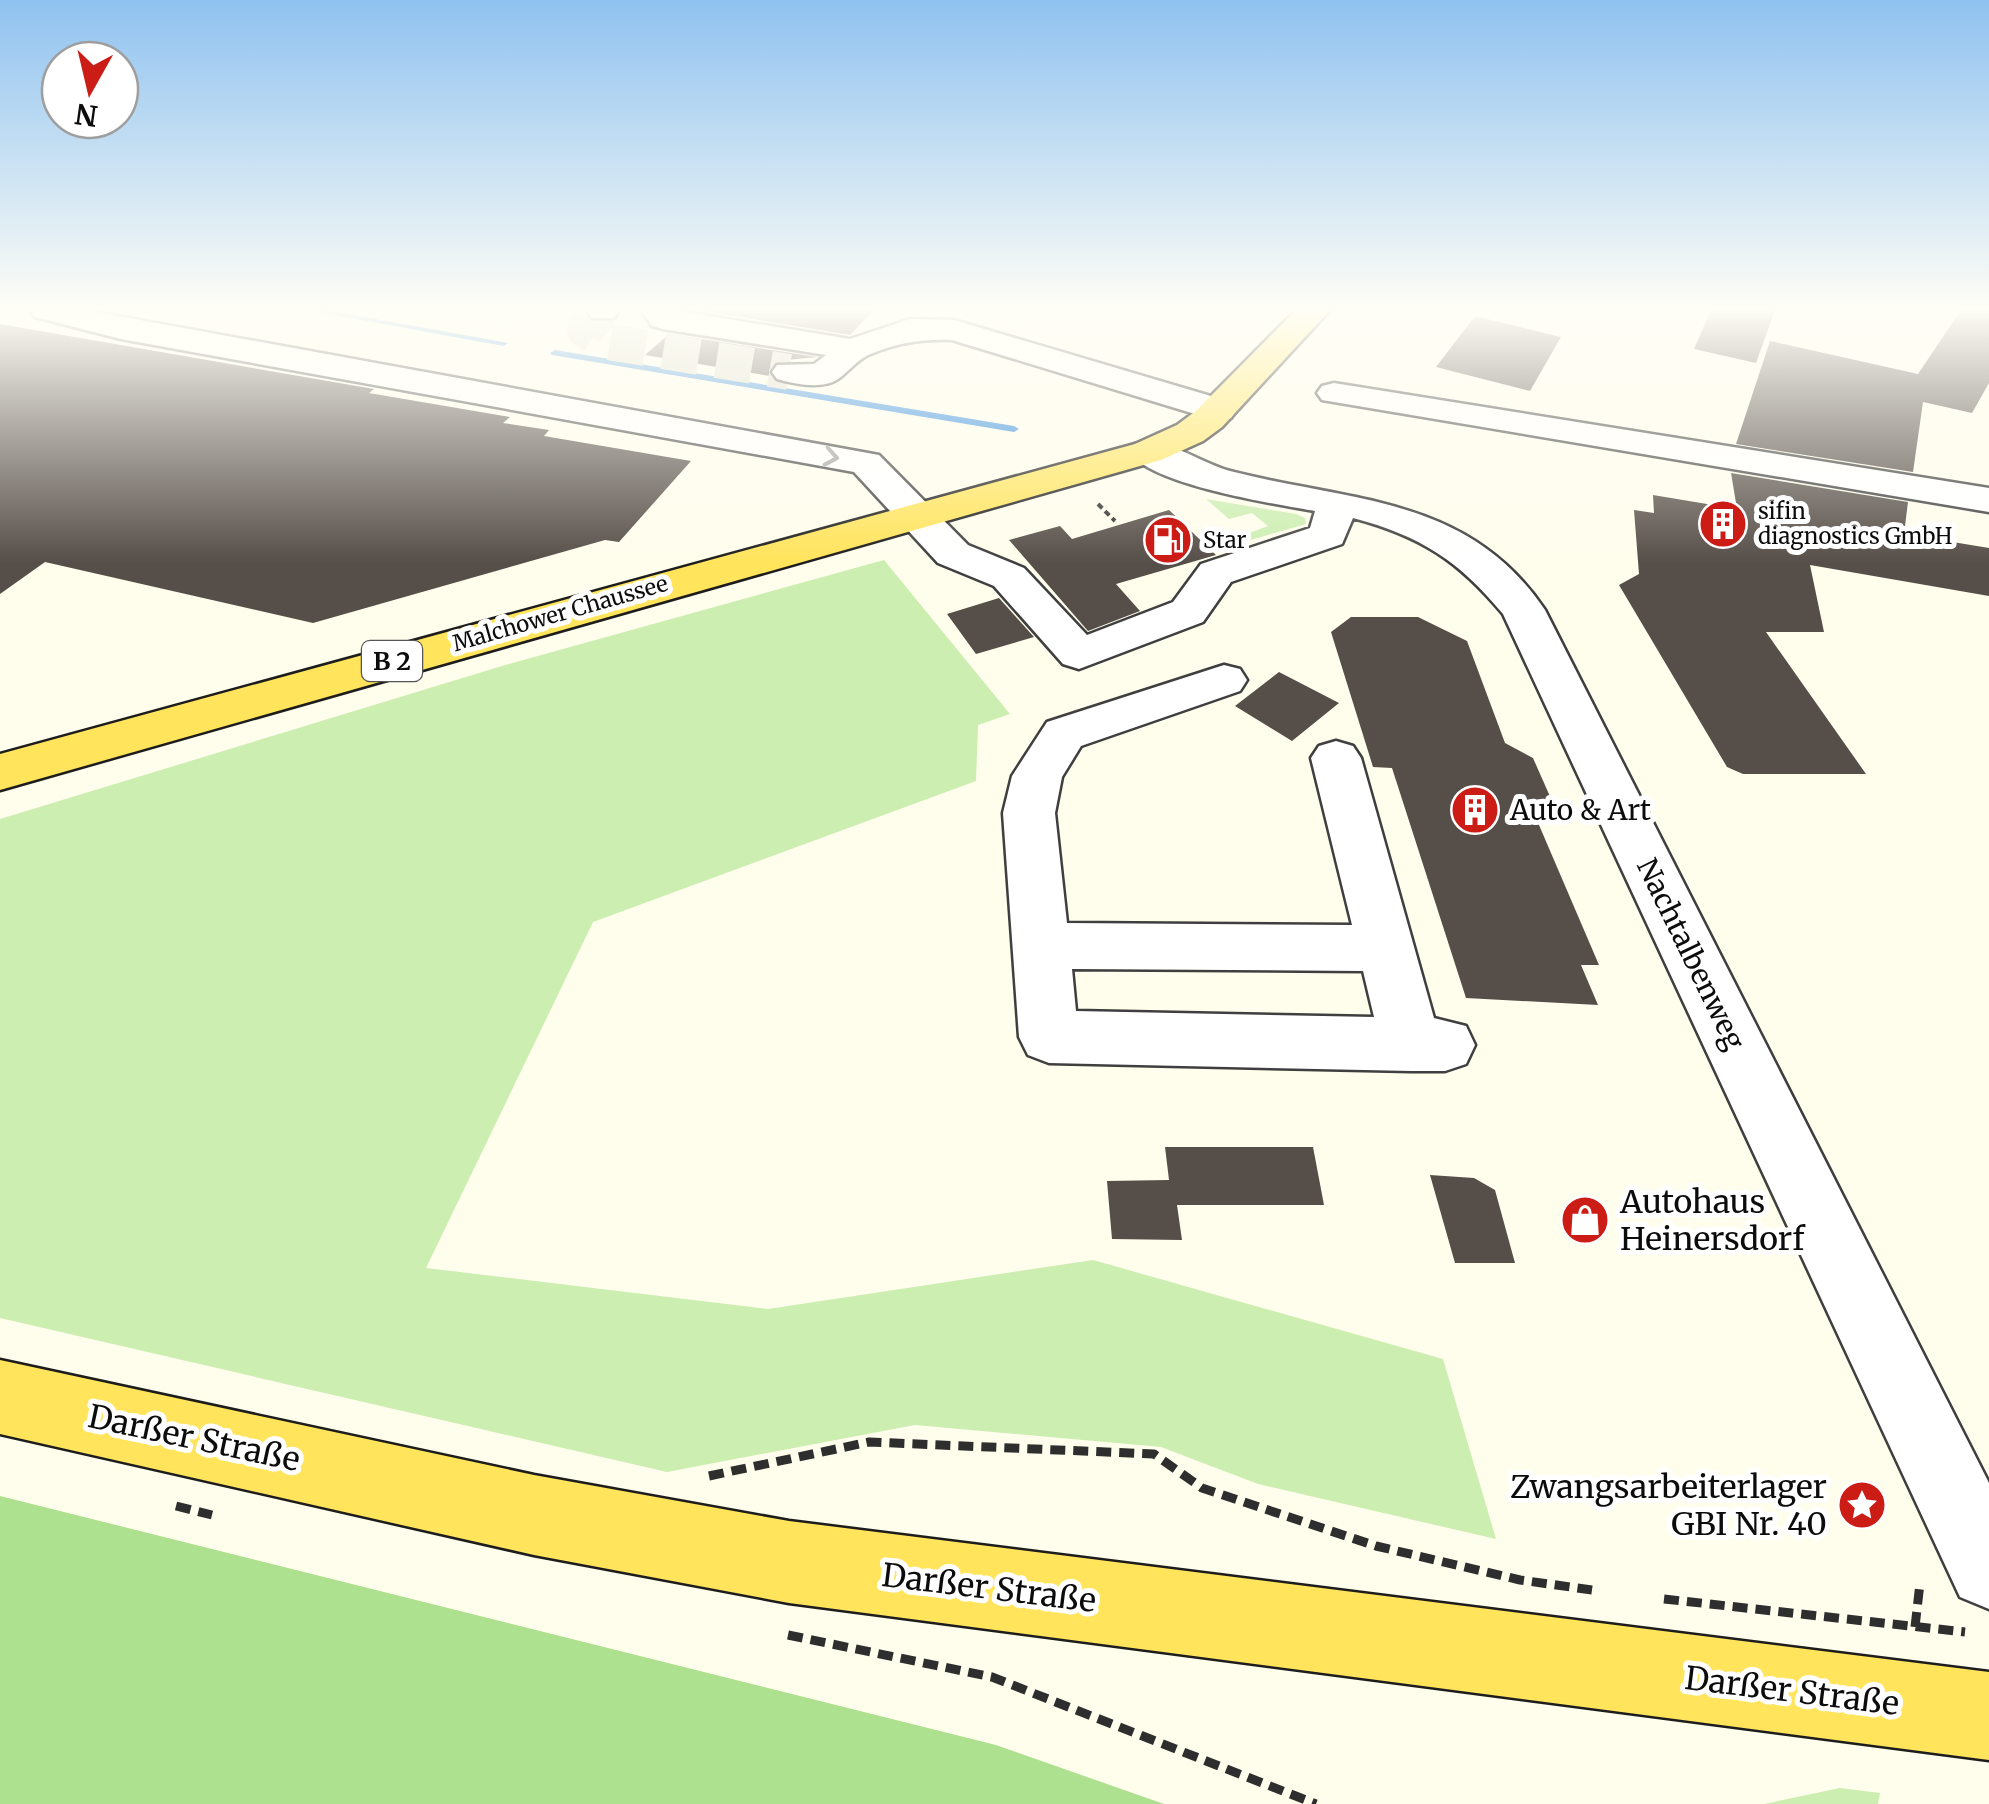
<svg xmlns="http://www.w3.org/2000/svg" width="1989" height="1804" viewBox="0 0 1989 1804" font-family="Merriweather,serif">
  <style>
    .green { fill: #cceeb1 }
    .forest { fill: #ade08f }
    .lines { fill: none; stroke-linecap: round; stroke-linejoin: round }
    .stream { fill: #2a86db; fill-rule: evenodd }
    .building { fill: #564e48 }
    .minor-tunnel { stroke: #dbd9ca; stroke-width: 36; stroke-dasharray: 36 18; stroke-linecap: butt }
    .minor-casing { stroke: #3f3f3f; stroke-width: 5 }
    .major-casing { stroke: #1d1d1d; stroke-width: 5 }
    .path-far1 { stroke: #2e2e2e; stroke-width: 4; stroke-dasharray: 6 4; stroke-linecap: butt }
    .path { stroke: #2e2e2e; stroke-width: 9; stroke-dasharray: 15 8; stroke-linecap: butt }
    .minor { fill: #fff; fill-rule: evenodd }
    .major { fill: #ffe45c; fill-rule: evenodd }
    .oneway { stroke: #9e9e9e }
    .labels { text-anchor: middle; stroke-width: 10; stroke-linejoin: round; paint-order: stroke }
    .far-poi-label { font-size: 22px; fill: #0c0c0c; stroke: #fff; text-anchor: start }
    .far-street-label { font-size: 22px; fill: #0c0c0c; stroke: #fff }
    .shield { fill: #fff; stroke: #555; stroke-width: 2.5 }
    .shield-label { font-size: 25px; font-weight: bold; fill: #0c0c0c }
    .poi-label { font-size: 28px; fill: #0c0c0c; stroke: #fff; text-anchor: start }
    .street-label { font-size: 28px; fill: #0c0c0c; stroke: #fff }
    .near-poi-label { font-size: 32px; fill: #0c0c0c; stroke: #fff; text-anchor: start }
    .near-street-label { font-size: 32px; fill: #0c0c0c; stroke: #fff }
  </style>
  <rect width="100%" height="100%" fill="#fffdec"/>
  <path class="green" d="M1206,499L1296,514L1305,518L1306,524L1250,540L1244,535L1268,526L1252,513L1229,519Z
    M884,560L1010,714L978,725L976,781L593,922L426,1268L768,1309L1093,1260L1443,1359L1496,1539L1258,1484L1161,1447L915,1425L667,1472L0,1318V819L502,666Z
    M1840,1788L1880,1793L1878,1804H1764Z"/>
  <path class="forest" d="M0,1496L996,1745L1164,1804H0Z"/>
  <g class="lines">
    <path class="stream" d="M306,310H327L508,343L504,346Z
      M555,350L1014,426L1019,429L1014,432L552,355L550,353Z"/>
  </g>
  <path class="building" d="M698,310H874L850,335Z
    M1711,310H1775L1756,363L1694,349Z
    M1961,310H1989V383L1972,413L1923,402L1913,472L1736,444L1770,341L1918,374Z
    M1475,316L1561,337L1530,391L1436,367Z
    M0,324L374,389L369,393L510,417L503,423L549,430L544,436L691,461L619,542L605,540L313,623L45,562L0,594Z
    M669,334L817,357L777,361L769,370L770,376L645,355Z
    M1731,473L1908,502L1904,534L1989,548V596L1810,565L1824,632H1766L1866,774H1743L1727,767L1619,585L1639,574L1634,510L1654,513L1653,495L1737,509Z
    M1169,510L1216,555L1116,584L1140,611L1088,631L1009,540L1060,526L1072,539Z
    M999,598L1034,637L976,654L947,614Z
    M1351,617H1418L1467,641L1505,743L1533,758L1552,801L1536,818L1599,965H1581L1598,1005L1466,998L1392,768L1373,767L1331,632Z
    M1279,672L1339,703L1292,741L1235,706Z
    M1165,1147H1313L1324,1205H1177L1182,1240L1112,1239L1107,1181L1169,1180Z
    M1430,1175L1474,1178L1495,1190L1515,1263H1455Z"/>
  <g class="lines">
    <path class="minor-tunnel" d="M603,311L585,330L609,342L789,372"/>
    <g class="minor-casing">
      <path id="minor" d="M30,310H85L879,455L968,545L1024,568L1087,635L1173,602L1201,564L1310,528L1315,511C1275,504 1152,485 1129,452L1135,444C1166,436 1200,463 1230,471C1349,502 1468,495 1545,610L1989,1483V1609L1960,1597L1503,614C1459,561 1421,536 1353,518L1342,544L1231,582L1203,622L1079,669L1063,664L994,586L938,563L854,472L121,339L35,317Z
        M587,310H619V311L614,318H592Z
        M641,310H673L850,339L910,319L954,320L1231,402L1236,410L1231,418L1218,421L952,340C921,339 897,343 868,355C856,361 848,372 838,379C822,390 795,384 777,379L772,372L777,365L814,364L826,355L663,329L652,326Z
        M1334,383L1989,488V512L1322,400L1317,393L1322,386Z
        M1224,665L1240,669L1247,680L1240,691L1081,746L1062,777L1055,813L1067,923L1352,925L1311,758L1319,746L1336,741L1353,746L1361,758L1434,1018L1466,1026L1475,1045L1466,1064L1445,1071H1411L1049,1063L1028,1055L1019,1037L1003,813L1012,776L1047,722ZM1072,969L1363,971L1374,1017L1076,1011Z"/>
    </g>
    <g class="major-casing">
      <path id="major" d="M1296,310H1330L1222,427L1203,441L1161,460L0,790V754L1135,444L1177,425L1196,411Z
        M0,1360L534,1475L789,1521L1989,1672V1760L789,1603L534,1555L0,1434Z"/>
    </g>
    <path class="path-far1" d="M1098,504L1115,521"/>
    <path class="path" d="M709,1476L869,1442L1154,1454L1202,1488L1376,1546L1520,1580L1592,1590
      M176,1506L212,1515
      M1664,1599L1965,1632
      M1915,1627L1920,1583
      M788,1635L992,1677L1316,1804"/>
    <use href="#minor" class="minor"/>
    <use href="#major" class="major"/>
  </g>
  <defs><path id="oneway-chevron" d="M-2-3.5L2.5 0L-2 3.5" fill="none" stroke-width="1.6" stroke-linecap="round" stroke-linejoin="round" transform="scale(2.5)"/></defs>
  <use class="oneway" href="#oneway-chevron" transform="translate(831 457) rotate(10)"/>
  <linearGradient id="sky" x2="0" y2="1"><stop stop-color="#8fc2f0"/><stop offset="0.55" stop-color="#fffef6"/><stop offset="1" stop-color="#fffef6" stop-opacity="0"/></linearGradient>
  <rect width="1989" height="563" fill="url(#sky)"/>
  <defs>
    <g id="building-disc" transform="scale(2.5)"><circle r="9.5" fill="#cb1c16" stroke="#fff"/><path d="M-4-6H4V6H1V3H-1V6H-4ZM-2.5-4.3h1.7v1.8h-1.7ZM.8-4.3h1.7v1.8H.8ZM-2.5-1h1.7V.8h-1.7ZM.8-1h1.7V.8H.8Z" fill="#fff"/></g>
    <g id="fuel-disc" transform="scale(2.5)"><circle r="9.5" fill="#cb1c16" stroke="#fff"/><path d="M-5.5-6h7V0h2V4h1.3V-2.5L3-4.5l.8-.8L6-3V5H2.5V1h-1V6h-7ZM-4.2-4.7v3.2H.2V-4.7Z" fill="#fff"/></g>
    <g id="shop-disc" transform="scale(2.5)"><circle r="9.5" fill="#cb1c16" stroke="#fff"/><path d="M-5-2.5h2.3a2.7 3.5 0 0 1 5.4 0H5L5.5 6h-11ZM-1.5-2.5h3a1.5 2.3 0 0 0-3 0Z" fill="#fff"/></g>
    <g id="sight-disc" transform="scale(2.5)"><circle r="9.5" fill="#cb1c16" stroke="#fff"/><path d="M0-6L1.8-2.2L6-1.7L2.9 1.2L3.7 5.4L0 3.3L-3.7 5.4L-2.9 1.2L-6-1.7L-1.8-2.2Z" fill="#fff"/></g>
  </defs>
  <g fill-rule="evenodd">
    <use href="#building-disc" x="1723" y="524"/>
    <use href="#fuel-disc" x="1168" y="540"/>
    <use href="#building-disc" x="1475" y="810"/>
    <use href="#shop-disc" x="1585" y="1220"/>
    <use href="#sight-disc" x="1862" y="1505"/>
  </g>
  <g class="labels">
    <g class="far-poi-label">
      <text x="1758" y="519">sifin<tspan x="1758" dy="25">diagnostics GmbH</tspan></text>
      <text x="1203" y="548">Star</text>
    </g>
    <g class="far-street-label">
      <text transform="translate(560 613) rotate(-16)" y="8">Malchower Chaussee</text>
    </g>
    <rect class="shield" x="362" y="641" width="60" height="40" rx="8"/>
    <g class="shield-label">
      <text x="392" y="670">B 2</text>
    </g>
    <g class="poi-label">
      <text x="1510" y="820">Auto &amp; Art</text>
    </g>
    <g class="street-label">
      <text transform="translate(1691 954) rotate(64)" y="10">Nachtalbenweg</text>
    </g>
    <g class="near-poi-label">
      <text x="1620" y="1213">Autohaus<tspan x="1620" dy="37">Heinersdorf</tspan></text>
      <text x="1827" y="1498" text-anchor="end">Zwangsarbeiterlager<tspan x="1827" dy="37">GBI Nr. 40</tspan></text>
    </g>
    <g class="near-street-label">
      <text transform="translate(194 1438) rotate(12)" y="11">Darßer Straße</text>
      <text transform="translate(989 1588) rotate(7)" y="11">Darßer Straße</text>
      <text transform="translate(1792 1691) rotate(7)" y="11">Darßer Straße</text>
    </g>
  </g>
  <g transform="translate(90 90) rotate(188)"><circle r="48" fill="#ffffff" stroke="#9e9e9e" stroke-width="2.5"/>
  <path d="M0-8L18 38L0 25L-18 38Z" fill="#cb1c16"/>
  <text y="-15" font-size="28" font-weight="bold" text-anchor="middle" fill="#0c0c0c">N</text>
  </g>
</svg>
